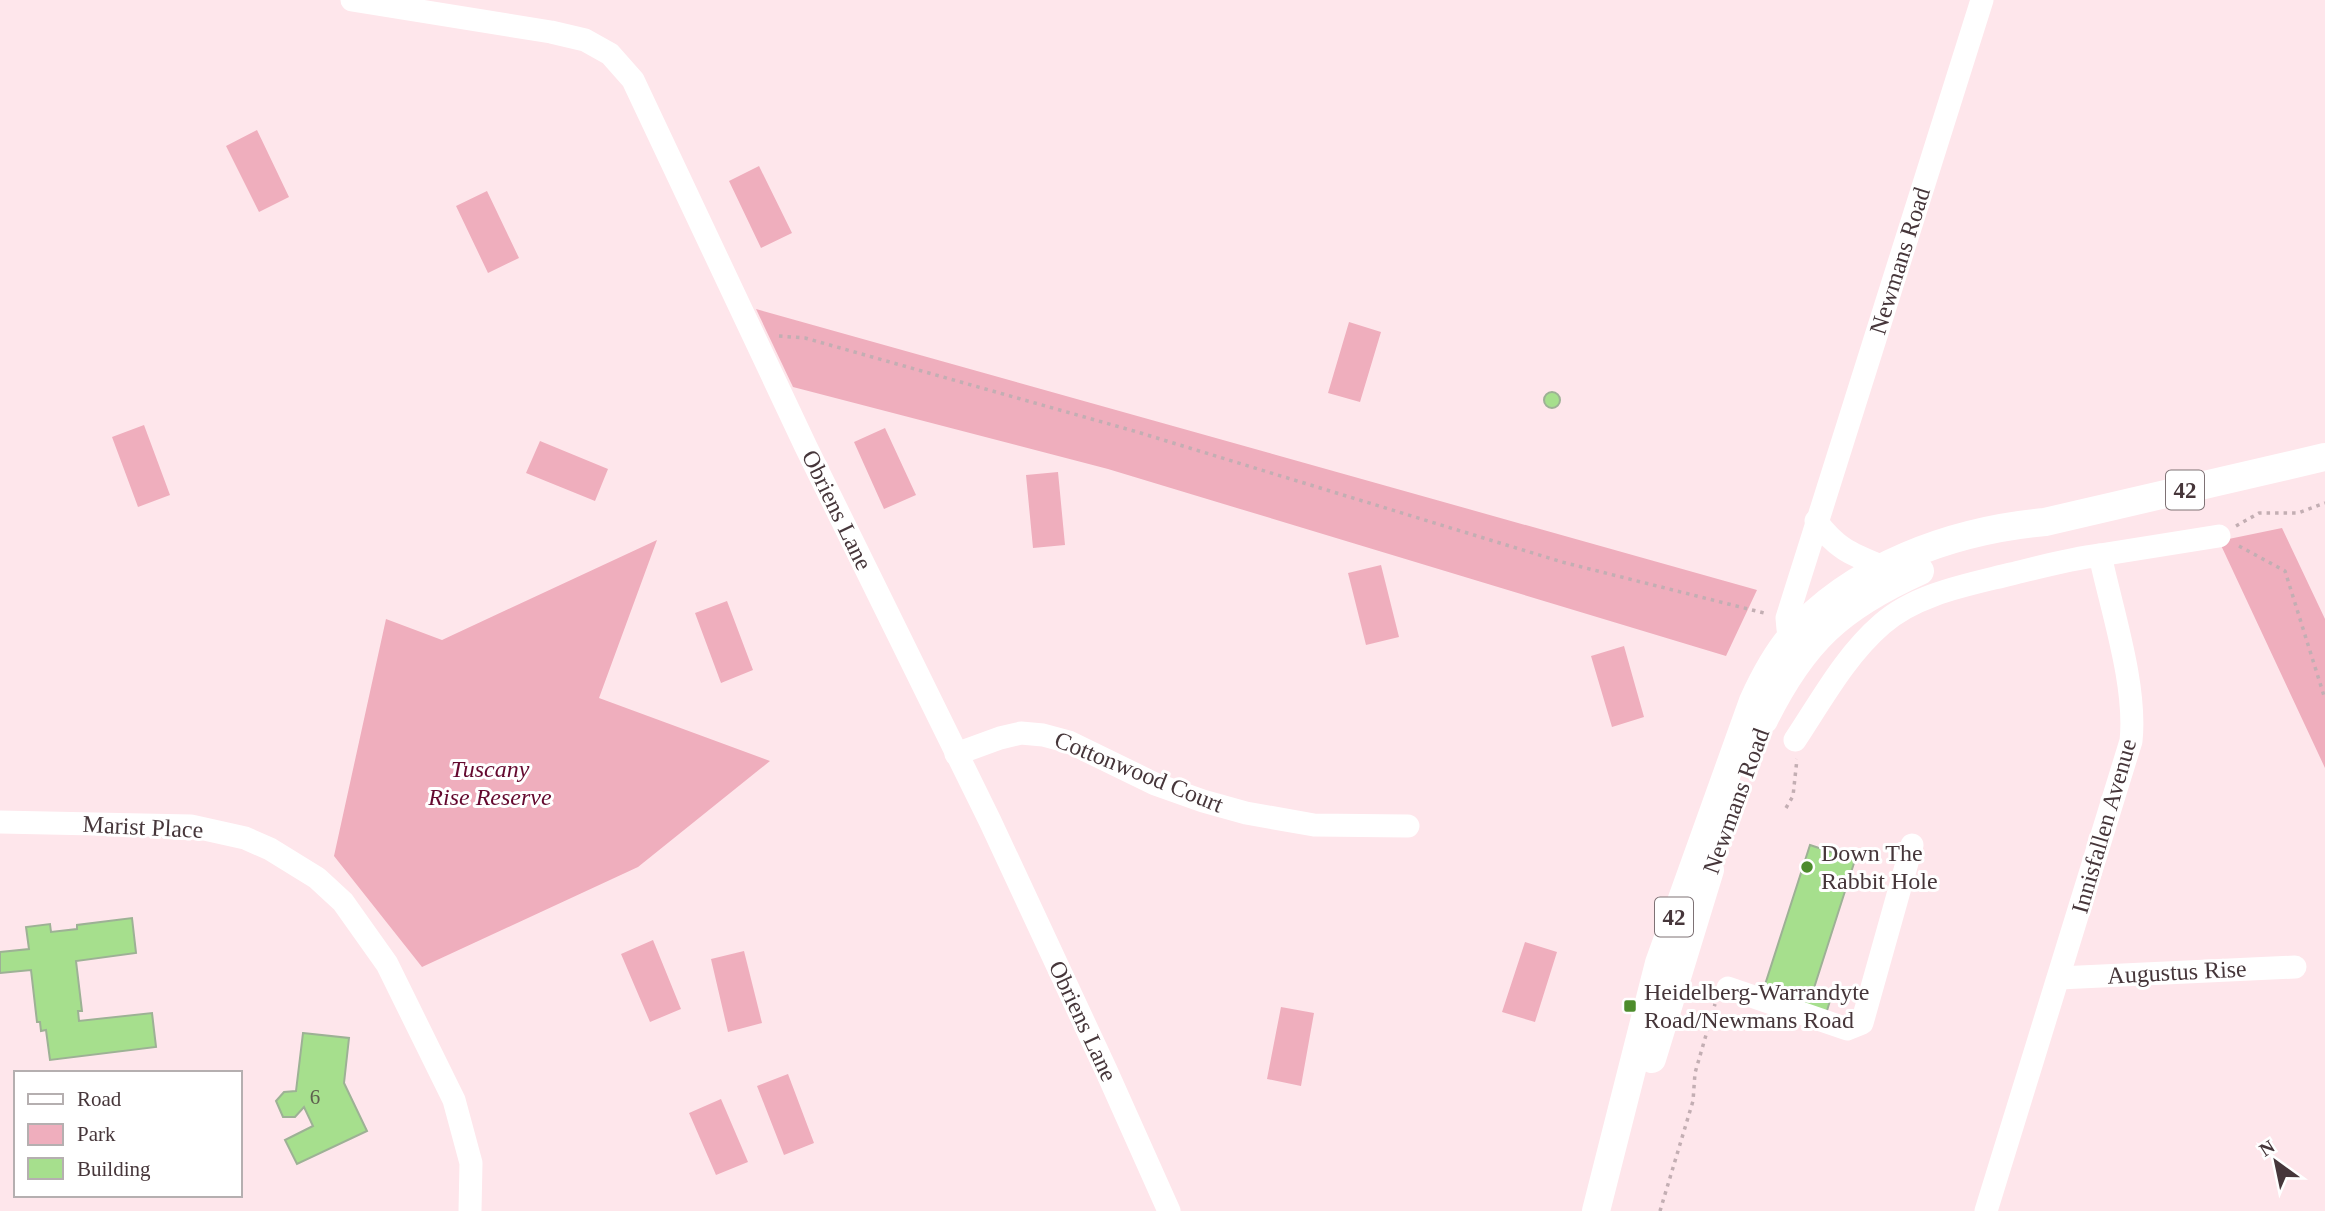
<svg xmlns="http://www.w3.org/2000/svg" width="2325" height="1211" viewBox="0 0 2325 1211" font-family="'Times New Roman',serif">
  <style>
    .green { fill: #efaebd }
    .building { fill: #a6df8d; stroke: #9db195; stroke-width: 2 }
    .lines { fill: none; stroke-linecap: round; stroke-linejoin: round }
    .path { stroke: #c3aeb3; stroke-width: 3.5; stroke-dasharray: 3.5 5; stroke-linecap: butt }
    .minor { stroke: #fff; stroke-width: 23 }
    .major { stroke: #fff; stroke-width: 28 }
    .poi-dot { fill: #4d8c2c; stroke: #fff; stroke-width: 2.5 }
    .labels { text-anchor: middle; stroke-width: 6; stroke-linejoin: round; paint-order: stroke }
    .number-label { font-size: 21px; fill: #5e604f }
    .shield { fill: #fff; stroke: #7e7275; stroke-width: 2 }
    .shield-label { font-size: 23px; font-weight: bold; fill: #46363a }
    .street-label { font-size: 24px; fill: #46363a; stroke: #fff }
    .park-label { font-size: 24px; font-style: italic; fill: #64092f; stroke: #fff }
    .poi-label { font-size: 24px; fill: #46363a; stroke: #fff; text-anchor: start }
  </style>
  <rect width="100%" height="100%" fill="#fee6eb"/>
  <path class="green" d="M257,130L289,197L259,212L226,146Z
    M759,166L792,233L761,248L729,181Z
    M487,191L519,258L488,273L456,206Z
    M756,309L1757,590L1726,656L1108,469L793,387Z
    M1349,322L1381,332L1360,402L1328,393Z
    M144,425L170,495L138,507L112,437Z
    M885,428L916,495L884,509L854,442Z
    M540,441L608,469L595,501L526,473Z
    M1058,472L1065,545L1033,548L1026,475Z
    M2282,528L2325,619V768L2219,541Z
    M657,540L599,698L770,761L638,867L422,967L334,856L386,619L442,640Z
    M1381,565L1399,637L1366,645L1348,573Z
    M727,601L753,670L721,683L695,613Z
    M1624,646L1644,717L1612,727L1591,656Z
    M653,940L681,1009L650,1022L621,954Z
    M1525,942L1557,952L1535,1022L1502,1012Z
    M744,951L762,1023L728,1032L711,959Z
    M1281,1007L1314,1013L1301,1086L1267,1079Z
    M788,1074L814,1143L784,1155L757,1086Z
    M721,1099L748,1162L716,1175L689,1113Z"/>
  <path class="building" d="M1544 400a8 8 0 1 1 16 0a8 8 0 1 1-16 0Z
    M1810,845L1855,860L1814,988L1832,994L1826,1014L1762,994Z
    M132,918L136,953L76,961L82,1011H78L79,1021L152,1013L156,1047L50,1060L46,1030L41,1031L40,1022H37L31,970L0,973V952L29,949L26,927L50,924L51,932L77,929V925Z
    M303,1033L349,1038L344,1083L367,1131L297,1164L285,1140L313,1126L304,1107L295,1117H283L276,1101L284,1092L296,1091Z"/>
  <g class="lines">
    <path class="path" d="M779,336L805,338L1134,431L1562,562L1768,614
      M2236,526L2259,513H2298L2325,503
      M2239,546L2285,571L2325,699
      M1786,808L1793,796L1797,759
      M1660,1211L1693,1101L1695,1073L1715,1004"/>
    <g class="minor">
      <path d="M352,0L551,32L585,40L610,54L633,80L806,447L990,821L1106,1070L1169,1211"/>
      <path d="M1816,521C1837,549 1851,554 1883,567"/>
      <path d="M2100,555L2219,536"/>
      <path id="s1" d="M1795,648L1788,629L1787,618L1982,0"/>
      <path d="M1795,740C1821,701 1845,656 1882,624C1916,594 1967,585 2011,574C2040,567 2069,559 2100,555C2112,611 2137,686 2131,741L1986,1211"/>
      <path d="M956,754L1000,738L1021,733L1043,735L1069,742L1155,784L1203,801L1246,813L1314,825L1408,826"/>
      <path d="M0,822L191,826L245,838L270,849L317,878L343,902L387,964L454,1100L471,1163L470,1211"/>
      <path d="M2059,978L2295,967"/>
      <path d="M1728,988L1847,1029L1862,1023L1912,845"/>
    </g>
    <path class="major" d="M1764,720C1803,641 1840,607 1920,571
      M1652,1059L1710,870
      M1596,1211L1659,963L1753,701C1763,679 1775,656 1791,637C1852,566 1954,530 2045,522L2325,457"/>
  </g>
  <g class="poi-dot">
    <circle cx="1807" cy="867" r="7"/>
    <rect x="1623" y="999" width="14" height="14" rx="3.5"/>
  </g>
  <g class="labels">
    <g class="number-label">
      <text x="315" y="1104">6</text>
    </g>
    <g class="shield">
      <rect x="2166" y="470.5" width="38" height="39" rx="5"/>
      <rect x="1655" y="897.5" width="38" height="39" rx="5"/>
    </g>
    <g class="shield-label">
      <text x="2185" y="498">42</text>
      <text x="1674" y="925">42</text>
    </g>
    <g class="street-label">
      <text dy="8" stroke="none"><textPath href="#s1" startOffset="406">Newmans Road</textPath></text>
      <text transform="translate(837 510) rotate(64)" y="8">Obriens Lane</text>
      <text transform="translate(1139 772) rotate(22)" y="8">Cottonwood Court</text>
      <text transform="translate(1736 801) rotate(-70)" y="8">Newmans Road</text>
      <text transform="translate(2104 826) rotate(-74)" y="8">Innisfallen Avenue</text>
      <text transform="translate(143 827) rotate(3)" y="8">Marist Place</text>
      <text transform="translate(2177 972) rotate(-3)" y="8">Augustus Rise</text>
      <text transform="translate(1083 1021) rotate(65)" y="8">Obriens Lane</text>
    </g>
    <g class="park-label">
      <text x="490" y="777">Tuscany<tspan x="490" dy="28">Rise Reserve</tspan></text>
    </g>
    <g class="poi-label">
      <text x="1821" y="861">Down The<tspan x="1821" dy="28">Rabbit Hole</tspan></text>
      <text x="1644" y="1000">Heidelberg-Warrandyte<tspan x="1644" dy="28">Road/Newmans Road</tspan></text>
    </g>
  </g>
  <rect x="14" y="1071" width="228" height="126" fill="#ffffff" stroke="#b5afb0" stroke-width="2"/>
  <rect x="28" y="1094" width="35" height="10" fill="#ffffff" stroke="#b5afb0" stroke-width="2"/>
  <text x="77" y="1106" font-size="21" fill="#46363a">Road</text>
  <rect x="28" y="1124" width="35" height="21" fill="#efaebd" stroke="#b5afb0" stroke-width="2"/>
  <text x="77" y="1141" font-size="21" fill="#46363a">Park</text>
  <rect x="28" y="1158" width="35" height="21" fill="#a6df8d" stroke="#b5afb0" stroke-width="2"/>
  <text x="77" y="1176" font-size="21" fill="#46363a">Building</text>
  <g transform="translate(2276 1162) rotate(327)" stroke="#ffffff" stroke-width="5" paint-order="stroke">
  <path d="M0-5L12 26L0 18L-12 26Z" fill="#46363a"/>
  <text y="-10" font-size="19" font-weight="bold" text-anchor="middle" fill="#46363a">N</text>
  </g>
</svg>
